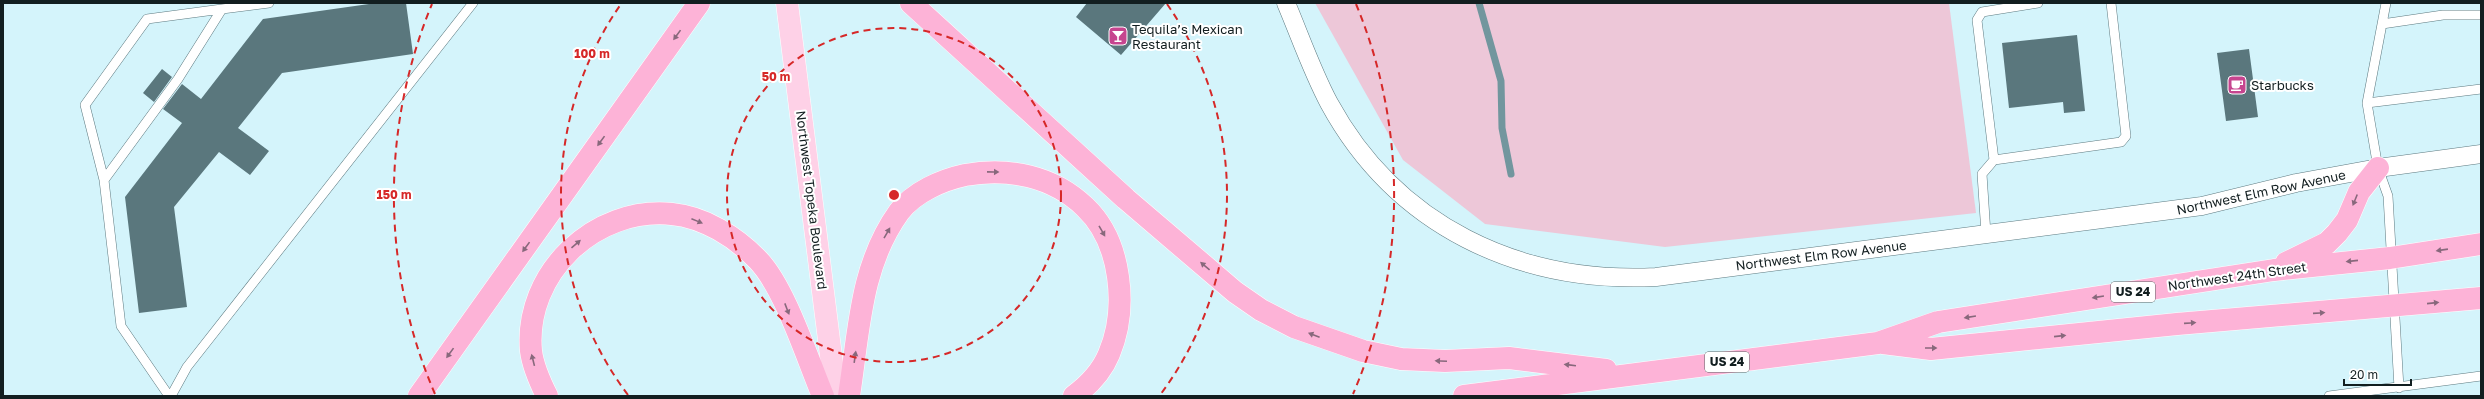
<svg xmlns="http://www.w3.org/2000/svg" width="2484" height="399" viewBox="0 0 2484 399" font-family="'Golos Text',sans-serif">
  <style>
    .green { fill: #edc7d8 }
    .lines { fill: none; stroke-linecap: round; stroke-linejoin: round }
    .stream { stroke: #72969e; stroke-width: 7 }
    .building { fill: #5a777d }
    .lane-casing { stroke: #5d7a80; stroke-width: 10 }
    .street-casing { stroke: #5d7a80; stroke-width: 19 }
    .primary-casing { stroke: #fff; stroke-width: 23 }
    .highway-casing { stroke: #fff; stroke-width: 23 }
    .lane { stroke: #fff; stroke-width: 9 }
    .street { stroke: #fff; stroke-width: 18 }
    .primary { stroke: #fed1e7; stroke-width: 22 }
    .highway { stroke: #fdb3d7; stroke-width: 22 }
    .oneway { fill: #88687c }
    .ring { fill: none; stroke: #d62828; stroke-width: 2; stroke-dasharray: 7 5 }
    .labels { text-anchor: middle; stroke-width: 4; stroke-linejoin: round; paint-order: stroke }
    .shield { fill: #fff; stroke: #596263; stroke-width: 1 }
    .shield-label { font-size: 12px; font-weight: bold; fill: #121e20 }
    .poi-label { font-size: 13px; fill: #121e20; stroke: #fff; text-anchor: start }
    .street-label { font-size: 13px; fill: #121e20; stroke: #fff }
    .centre { fill: #d62828; stroke: #fff; stroke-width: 2 }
    .ring-label { font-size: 12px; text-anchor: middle; font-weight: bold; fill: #d62828; stroke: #fff; stroke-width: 4; stroke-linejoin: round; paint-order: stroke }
  </style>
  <rect width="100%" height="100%" fill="#d4f4fb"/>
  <path class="green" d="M1315,3H1949L1976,213L1665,247L1485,224L1403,160Z"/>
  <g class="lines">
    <path class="stream" d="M1479,3L1501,81L1502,128L1511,174"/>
  </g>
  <path class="building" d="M376,3H406L413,54L282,73L238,128L269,151L250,175L219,152L174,207L187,307L139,313L125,197L182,123L163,109L182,84L201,99L263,19Z
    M1087,3H1166L1121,55L1076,17Z
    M2077,35L2085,111L2064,113L2063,102L2009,108L2002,43Z
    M2249,49L2258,117L2226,121L2217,53Z
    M162,69L172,77L154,102L143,93Z"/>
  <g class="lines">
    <g class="lane-casing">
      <path id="lane" d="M2386,3L2367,103L2378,168L2388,196L2399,388
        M2382,24L2443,15H2481
        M2367,103L2481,89
        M1994,160L1977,20L1982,12L2038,3
        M104,180L85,105L147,19L222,9
        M1986,234L1982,174L1994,160L2121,142L2126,136L2111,3
        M169,396L121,326L104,180L178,79L222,9L269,3
        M171,396L187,367L473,3
        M2329,396L2481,376"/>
    </g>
    <g class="street-casing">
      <path id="street" d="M1286,3C1300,36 1312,71 1329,103C1396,226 1519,284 1656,277L2202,206L2296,183L2378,168L2481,154"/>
    </g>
    <g class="primary-casing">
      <path id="primary" d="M787,3L836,396"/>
    </g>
    <g class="highway-casing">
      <path id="highway" d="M911,3L1126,199L1235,292L1261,310L1294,327L1363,351L1401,359L1445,361L1509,358L1606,370
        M2286,263L2327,243L2337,233L2347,220L2359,192L2378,168
        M1883,343L1931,349L2177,324L2481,298
        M419,396L699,3
        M547,396C540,382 533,367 531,351C524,273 595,206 672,214C704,217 736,237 758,260C785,288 807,358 823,396
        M849,396C859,332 860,266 899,212C914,192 942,180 965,175C1008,167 1053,176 1085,207C1122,242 1128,309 1109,354C1102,371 1089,385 1074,396
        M1464,396L1878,343L1938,322L2274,270L2390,258L2481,244"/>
    </g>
    <use href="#lane" class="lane"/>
    <use href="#street" class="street"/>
    <use href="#primary" class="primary"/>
    <use href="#highway" class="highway"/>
  </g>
  <defs><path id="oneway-solid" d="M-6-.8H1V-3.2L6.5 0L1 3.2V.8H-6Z"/></defs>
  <g class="oneway">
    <use href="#oneway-solid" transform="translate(677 35) rotate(126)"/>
    <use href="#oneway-solid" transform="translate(601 141) rotate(126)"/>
    <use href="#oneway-solid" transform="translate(993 172) rotate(1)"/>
    <use href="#oneway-solid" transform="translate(2355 200) rotate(112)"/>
    <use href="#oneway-solid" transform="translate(697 221) rotate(22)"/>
    <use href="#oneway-solid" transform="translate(1102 231) rotate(60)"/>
    <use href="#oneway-solid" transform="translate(887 233) rotate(-60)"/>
    <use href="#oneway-solid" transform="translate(576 244) rotate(-41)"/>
    <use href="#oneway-solid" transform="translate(526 247) rotate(126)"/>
    <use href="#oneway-solid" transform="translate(2442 250) rotate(172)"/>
    <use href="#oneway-solid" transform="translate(2352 261) rotate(174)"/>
    <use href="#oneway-solid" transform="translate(1205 266) rotate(-140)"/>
    <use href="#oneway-solid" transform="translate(2098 297) rotate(171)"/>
    <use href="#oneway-solid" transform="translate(2433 303) rotate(-6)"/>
    <use href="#oneway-solid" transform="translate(787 309) rotate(69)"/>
    <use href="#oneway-solid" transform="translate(2319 313) rotate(-4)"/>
    <use href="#oneway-solid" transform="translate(1970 317) rotate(171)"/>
    <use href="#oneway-solid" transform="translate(2190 323) rotate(-4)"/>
    <use href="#oneway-solid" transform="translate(1314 335) rotate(-159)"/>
    <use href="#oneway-solid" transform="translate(2060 336) rotate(-6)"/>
    <use href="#oneway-solid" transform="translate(1931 348)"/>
    <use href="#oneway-solid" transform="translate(450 353) rotate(126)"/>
    <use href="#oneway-solid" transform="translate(855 357) rotate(-82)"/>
    <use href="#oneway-solid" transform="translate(533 360) rotate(-104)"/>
    <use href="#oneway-solid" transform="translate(1441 361) rotate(-178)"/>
    <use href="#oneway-solid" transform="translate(1570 365) rotate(-173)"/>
  </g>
  <g class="ring">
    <circle cx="894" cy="195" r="167"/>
    <path d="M628 395A333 333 0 0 1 621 4M1167 4A333 333 0 0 1 1160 395"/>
    <path d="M435 394A500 500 0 0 1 432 4M1356 4A500 500 0 0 1 1353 394"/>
  </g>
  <defs>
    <g id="bar-square" transform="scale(1)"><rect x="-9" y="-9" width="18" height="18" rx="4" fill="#c6458f" stroke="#fff"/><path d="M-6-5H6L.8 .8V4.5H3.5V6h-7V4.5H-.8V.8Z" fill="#fff"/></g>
    <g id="cafe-square" transform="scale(1)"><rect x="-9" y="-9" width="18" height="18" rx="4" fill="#c6458f" stroke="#fff"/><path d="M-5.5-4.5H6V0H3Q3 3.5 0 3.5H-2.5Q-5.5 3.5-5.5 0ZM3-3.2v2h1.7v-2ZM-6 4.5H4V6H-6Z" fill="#fff"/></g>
  </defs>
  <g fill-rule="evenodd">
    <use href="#bar-square" x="1118" y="36"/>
    <use href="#cafe-square" x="2237" y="85"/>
  </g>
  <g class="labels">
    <g class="shield">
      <rect x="2111" y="282" width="44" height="20" rx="3"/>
      <rect x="1705" y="352" width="44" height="20" rx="3"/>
    </g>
    <g class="shield-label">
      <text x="2133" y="296">US 24</text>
      <text x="1727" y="366">US 24</text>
    </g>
    <g class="poi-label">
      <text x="1132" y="34">Tequila’s Mexican<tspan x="1132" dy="15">Restaurant</tspan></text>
      <text x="2251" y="90">Starbucks</text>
    </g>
    <g class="street-label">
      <text transform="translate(2261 192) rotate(-12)" y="5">Northwest Elm Row Avenue</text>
      <text transform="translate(812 200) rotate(83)" y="5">Northwest Topeka Boulevard</text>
      <text transform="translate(1821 255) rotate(-7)" y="5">Northwest Elm Row Avenue</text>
      <text transform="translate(2237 276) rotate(-8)" y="5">Northwest 24th Street</text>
    </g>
  </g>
  <circle cx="894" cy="195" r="6" class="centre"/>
  <g class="ring-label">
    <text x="592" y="58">100 m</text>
    <text x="776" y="81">50 m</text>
    <text x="394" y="199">150 m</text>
  </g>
  <rect width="2484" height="399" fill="none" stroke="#121e20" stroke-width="8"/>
  <path d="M2344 379v6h67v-6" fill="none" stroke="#121e20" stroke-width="2"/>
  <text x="2350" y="379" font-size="12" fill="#121e20" stroke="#ffffff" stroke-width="3" paint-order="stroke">20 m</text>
</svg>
